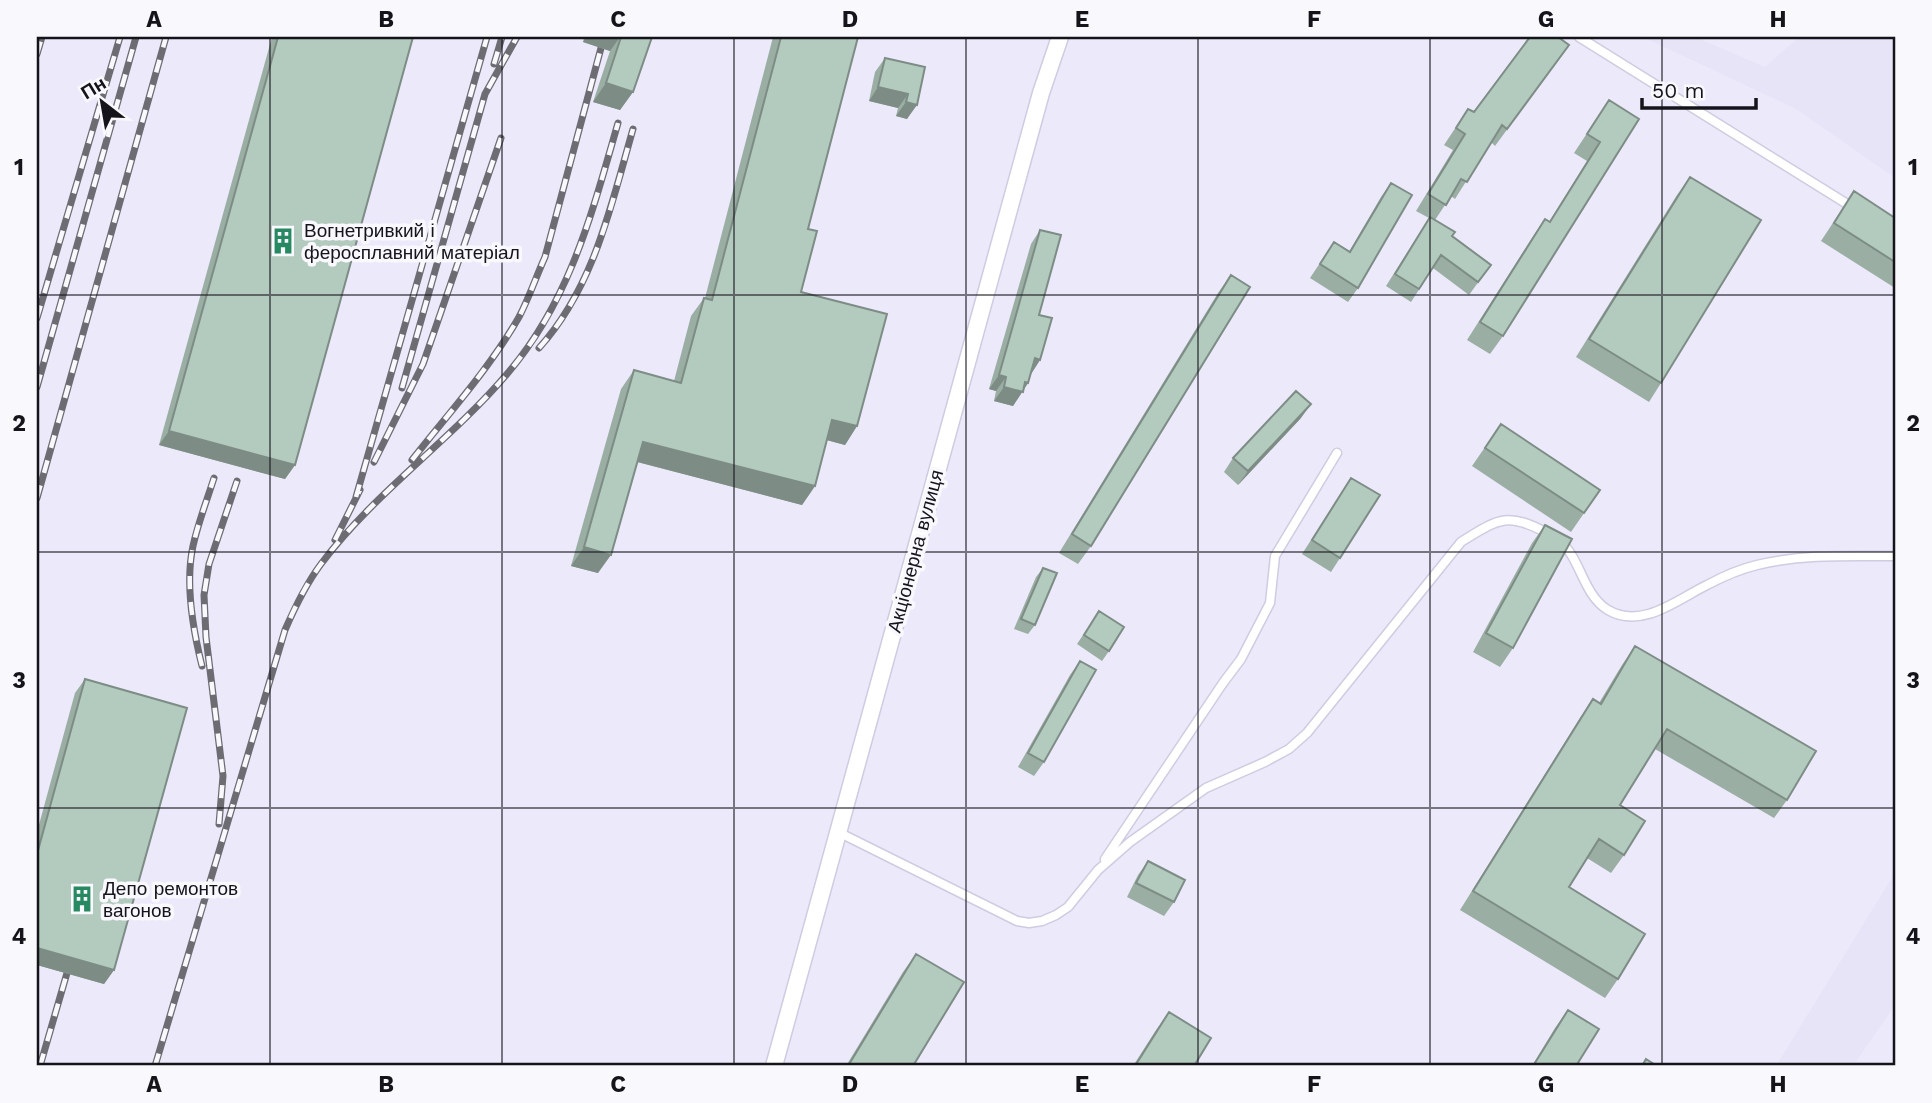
<svg xmlns="http://www.w3.org/2000/svg" width="1932" height="1103" viewBox="0 0 1932 1103" font-family="'Work Sans',sans-serif">
  <style>
    .built { fill: #ece9fb }
    .green { fill: #e7e4f8 }
    .lines { fill: none; stroke-linecap: round; stroke-linejoin: round }
    .service-casing { stroke: #cfcce1; stroke-width: 11 }
    .minor-casing { stroke: #cfcce1; stroke-width: 19 }
    .service { stroke: #fff; stroke-width: 8 }
    .minor { stroke: #fff; stroke-width: 16 }
    .rail-casing { stroke: #6d6c72; stroke-width: 7 }
    .rail { stroke: #f9f8fd; stroke-width: 4.5; stroke-dasharray: 13; stroke-linecap: butt }
    .wall { fill: #9aaea3 }
    .shaded-wall { fill: #7d8d85 }
    .building { fill: #b3cabe; stroke: #7d8d85; stroke-width: 2 }
    .grid { fill: none; stroke: #15141b; stroke-width: 2; stroke-opacity: 0.55 }
    .labels { text-anchor: middle; stroke-width: 7; stroke-linejoin: round; paint-order: stroke }
    .poi-label { font-size: 19px; fill: #15141b; stroke: #f9f8fd; text-anchor: start }
    .street-label { font-size: 19px; fill: #15141b; stroke: #f9f8fd }
    .neatline { fill: none; stroke: #15141b; stroke-width: 2.5 }
    .grid-label { font-size: 23px; text-anchor: middle; font-weight: bold; fill: #15141b }
  </style>
  <rect width="100%" height="100%" fill="#f9f8fd"/>
  <path class="built" d="M37,37H1895V1066H37Z"/>
  <path class="green" d="M1643,37H1695L1765,67L1799,37H1895V178L1796,109Z
    M1895,866V1005L1853,1066H1776L1891,879Z"/>
  <g class="lines">
    <g class="service-casing">
      <path id="service" d="M1579,37L1852,207
        M1560,541C1581,559 1583,595 1608,610C1642,630 1678,599 1707,585C1722,577 1740,569 1757,565C1802,554 1849,556 1895,556
        M838,832L1017,921L1029,923L1042,921L1056,915L1068,907L1098,870L1130,842L1206,788L1265,762L1289,749L1307,733L1461,542C1498,519 1507,511 1549,534
        M1105,859L1223,683L1241,659L1270,603L1275,556L1337,453"/>
    </g>
    <g class="minor-casing">
      <path id="minor" d="M774,1066L1041,93L1060,37"/>
    </g>
    <use href="#service" class="service"/>
    <use href="#minor" class="minor"/>
    <g class="rail-casing">
      <path id="rail" d="M37,54L42,37
        M494,64L502,37
        M37,318L120,37
        M539,348C594,287 611,206 633,129
        M37,387L136,37
        M402,388L485,94L517,37
        M412,460C448,414 490,368 519,317C529,298 536,277 545,257L601,48
        M374,462L423,364L501,138
        M356,497L487,37
        M37,498L166,37
        M335,540L360,490
        M202,666C193,630 185,583 193,546C198,523 207,500 214,478
        M219,824L223,776L206,637L204,595L209,564L237,481
        M40,1066L67,973
        M155,1066L285,630C295,607 306,584 321,564C374,493 450,441 507,374C570,301 592,213 618,123"/>
    </g>
    <use href="#rail" class="rail"/>
  </g>
  <path class="wall" d="M272,37H413L295,465L285,479L159,445Z
    M584,37H652L633,92L620,110L593,102L610,51L583,42Z
    M773,37H858L808,229L801,292L857,426L845,445L827,440L815,486L802,505L637,462L598,573L571,566L621,389L634,370L674,381L691,316L704,298H705Z
    M1569,45L1495,146L1491,142L1455,199L1451,196L1435,220L1452,236L1491,265L1482,277L1469,295L1433,268L1411,302L1386,286L1429,218L1416,211L1453,150L1444,145L1468,109L1474,112Z
    M885,58L925,67L907,119L896,116L898,108L869,101L875,72Z
    M1609,100L1639,119L1503,336L1490,354L1467,340L1532,238L1545,219L1549,222L1587,161L1574,153Z
    M1690,177L1661,383L1649,402L1576,357L1677,195Z
    M1391,183L1358,288L1348,302L1310,278L1334,242L1349,252L1381,197Z
    M1854,191L1895,218V288L1821,241Z
    M1040,230L1039,315L1040,360L1031,374L1028,383L1013,406L994,401L996,391L989,389L1031,244Z
    M1231,275L1091,546L1078,564L1059,553L1218,293Z
    M1301,418L1238,485L1224,472L1233,458Z
    M1501,424L1600,490L1571,532L1472,466Z
    M1351,478L1340,558L1331,572L1302,554Z
    M1545,525L1513,648L1500,667L1473,652L1532,543Z
    M1043,568L1035,625L1028,634L1014,629L1036,577Z
    M1099,611L1109,651L1102,661L1077,644Z
    M1635,646L1787,800L1774,818L1655,749L1620,805L1624,855L1611,873L1587,858L1569,887L1618,979L1605,998L1460,910L1580,718L1593,699L1599,703L1622,665Z
    M1080,661L1044,762L1034,776L1018,767L1070,675Z
    M85,679L114,970L104,984L37,965V832L75,693Z
    M1148,861L1174,902L1164,916L1127,897L1138,875Z
    M916,954L913,1066H846L903,972Z
    M1568,1010L1576,1066H1532L1555,1028Z
    M1169,1012L1194,1066H1133L1156,1030Z"/>
  <path class="shaded-wall" d="M586,37H620L610,51L583,42Z
    M606,83L633,92L620,110L593,102Z
    M878,87L908,94L898,108L869,101Z
    M906,102L917,105L907,119L896,116Z
    M1035,358L1040,360L1031,374Z
    M999,375L1006,377L996,391L989,389Z
    M1025,382L1028,383L1013,406L994,401L1004,387Z
    M1311,404L1301,418L1238,485L1248,471Z
    M832,420L857,426L845,445L819,438Z
    M169,431L295,465L285,479L159,445Z
    M643,442L815,486L802,505L630,460Z
    M584,547L611,555L598,573L571,566Z
    M37,948L114,970L104,984L37,965Z"/>
  <path class="building" d="M278,37H413L295,465L169,431Z
    M621,37H652L633,92L606,83Z
    M781,37H858L808,229L817,231L801,292L887,314L857,426L832,420L815,486L643,442L611,555L584,547L634,370L681,383L704,298L712,300Z
    M1530,37H1558L1569,45L1507,129L1502,125L1467,182L1461,179L1446,205L1428,194L1465,134L1456,128L1468,109L1474,112Z
    M885,58L925,67L917,105L906,102L908,94L878,87Z
    M1609,100L1639,119L1503,336L1480,322L1545,219L1550,222L1600,142L1587,134Z
    M1690,177L1761,220L1661,383L1589,339Z
    M1391,183L1412,195L1358,288L1320,264L1334,242L1350,252Z
    M1854,191L1895,218V262L1834,223Z
    M1430,217L1455,232L1452,236L1491,265L1478,282L1441,255L1419,289L1395,274Z
    M1040,230L1061,235L1039,315L1052,318L1040,360L1035,358L1028,383L1025,382L1023,392L1004,387L1006,377L999,375Z
    M1231,275L1250,287L1091,546L1072,534Z
    M1296,391L1311,404L1248,471L1233,458Z
    M1501,424L1600,490L1584,513L1485,448Z
    M1351,478L1380,495L1340,558L1312,540Z
    M1545,525L1572,539L1513,648L1486,633Z
    M1043,568L1057,573L1035,625L1021,619Z
    M1099,611L1124,627L1109,651L1084,635Z
    M1635,646L1816,751L1787,800L1667,729L1620,805L1645,821L1624,855L1599,839L1569,887L1645,934L1618,979L1473,891L1593,699L1601,704Z
    M1080,661L1096,670L1044,762L1028,753Z
    M85,679L187,708L114,970L37,948V854Z
    M1148,861L1185,880L1174,902L1136,883Z
    M916,954L964,982L913,1066H848Z
    M1568,1010L1599,1029L1576,1066H1533Z
    M1169,1012L1211,1038L1194,1066H1135Z
    M1646,1059L1657,1066H1642Z"/>
  <path class="grid" d="M270,37V1066M502,37V1066M734,37V1066M966,37V1066M1198,37V1066M1430,37V1066M1662,37V1066M37,295H1895M37,552H1895M37,808H1895"/>
  <defs>
    <g id="building-bare" transform="scale(2.1)"><path d="M-4-6H4V6H1V3H-1V6H-4ZM-2.5-4.3h1.7v1.8h-1.7ZM.8-4.3h1.7v1.8H.8ZM-2.5-1h1.7V.8h-1.7ZM.8-1h1.7V.8H.8Z" fill="#278962" stroke="#f9f8fd" stroke-width="2.5" paint-order="stroke"/></g>
  </defs>
  <g fill-rule="evenodd">
    <use href="#building-bare" x="283" y="241"/>
    <use href="#building-bare" x="82" y="899"/>
  </g>
  <g class="labels">
    <g class="poi-label">
      <text x="304" y="237">Вогнетривкий і<tspan x="304" dy="22">феросплавний матеріал</tspan></text>
      <text x="103" y="895">Депо ремонтов<tspan x="103" dy="22">вагонов</tspan></text>
    </g>
    <g class="street-label">
      <text transform="translate(915 551) rotate(-75)" y="7">Акціонерна вулиця</text>
    </g>
  </g>
  <rect width="1932" height="1103" fill="none" stroke="#f9f8fd" stroke-width="77"/>
  <g transform="translate(102 102) rotate(329)" stroke="#f9f8fd" stroke-width="5" paint-order="stroke">
  <path d="M0-5L12 26L0 18L-12 26Z" fill="#15141b"/>
  <text y="-10" font-size="19" font-weight="bold" text-anchor="middle" fill="#15141b">Пн</text>
  </g>
  <path d="M1642 98v10h114v-10" fill="none" stroke="#15141b" stroke-width="3.5"/>
  <text x="1652" y="98" font-size="21" fill="#15141b" stroke="#f9f8fd" stroke-width="5" paint-order="stroke">50 m</text>
  <rect x="38" y="38" width="1856" height="1026" class="neatline"/>
  <g class="grid-label">
    <text x="154" y="27">A</text>
    <text x="386" y="27">B</text>
    <text x="618" y="27">C</text>
    <text x="850" y="27">D</text>
    <text x="1082" y="27">E</text>
    <text x="1314" y="27">F</text>
    <text x="1546" y="27">G</text>
    <text x="1778" y="27">H</text>
    <text x="19" y="175">1</text>
    <text x="1913" y="175">1</text>
    <text x="19" y="431">2</text>
    <text x="1913" y="431">2</text>
    <text x="19" y="688">3</text>
    <text x="1913" y="688">3</text>
    <text x="19" y="944">4</text>
    <text x="1913" y="944">4</text>
    <text x="154" y="1092">A</text>
    <text x="386" y="1092">B</text>
    <text x="618" y="1092">C</text>
    <text x="850" y="1092">D</text>
    <text x="1082" y="1092">E</text>
    <text x="1314" y="1092">F</text>
    <text x="1546" y="1092">G</text>
    <text x="1778" y="1092">H</text>
  </g>
</svg>
